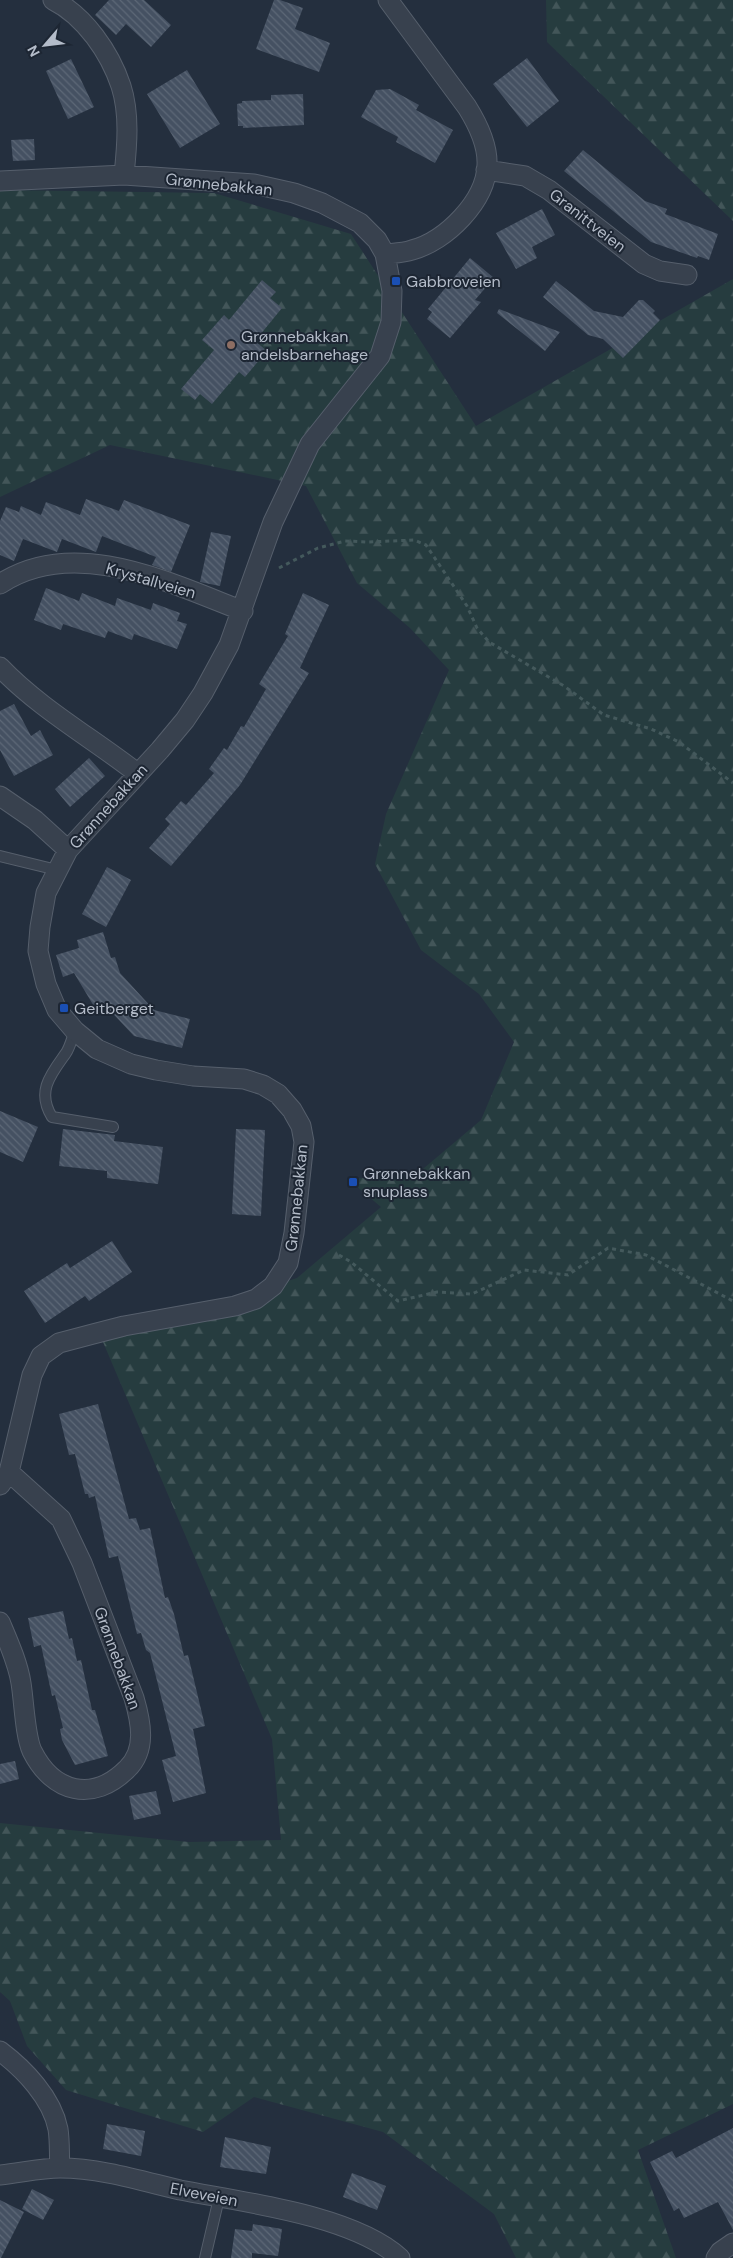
<svg xmlns="http://www.w3.org/2000/svg" width="733" height="2258" viewBox="0 0 733 2258" font-family="'DM Sans',sans-serif">
  <style>
    .forest { fill: url(#forest-firs) }
    .building { fill: url(#building-back-hatch) }
    .lines { fill: none; stroke-linecap: round; stroke-linejoin: round }
    .service-casing { stroke: #565f6c; stroke-width: 12 }
    .minor-casing { stroke: #565f6c; stroke-width: 21 }
    .path { stroke: #44595c; stroke-width: 3; stroke-dasharray: 4 4; stroke-linecap: butt }
    .service { stroke: #38414e; stroke-width: 10 }
    .minor { stroke: #38414e; stroke-width: 19 }
    .transit-dot { fill: #1a4fb4; stroke: #1d2633; stroke-width: 2 }
    .education-dot { fill: #8d6e63; stroke: #1d2633; stroke-width: 2 }
    .labels { text-anchor: middle; stroke-width: 4; stroke-linejoin: round; paint-order: stroke }
    .street-label { font-size: 16px; fill: #b4bcc9; stroke: #1d2633 }
    .poi-label { font-size: 16px; fill: #b4bcc9; stroke: #1d2633; text-anchor: start }
  </style>
  <defs>
    <pattern id="forest-firs" width="22" height="20" patternUnits="userSpaceOnUse" patternTransform="scale(1.25)"><rect width="22" height="20" fill="#263c3f"/><path d="M5 1l3.5 6h-7zM16 11l3.5 6h-7z" fill="#435659"/></pattern>
    <pattern id="building-back-hatch" width="6" height="6" patternUnits="userSpaceOnUse" patternTransform="scale(1.25)"><rect width="6" height="6" fill="#455162"/><path d="M-1 5l2 2M0 0l6 6M5-1l2 2" fill="none" stroke="#5d6877"/></pattern>
  </defs>
  <rect width="100%" height="100%" fill="#242f3e"/>
  <path class="forest" d="M546,0H733V221L547,42Z
    M0,190L214,193L351,234L476,426L733,279V2104L638,2150L676,2258H516L494,2214L383,2132L254,2097L203,2132L66,2090L27,2046L10,2001L0,1992V1823L189,1842L281,1840L272,1739L103,1342L297,1278L381,1207L348,1179L417,1174L481,1120L514,1042L479,994L421,950L375,864L386,814L449,670L410,628L357,583L306,486L110,445L0,497Z"/>
  <path class="building" d="M109,0H144L171,25L151,47L126,24L116,35L95,15Z
    M274,0H280L303,8L295,29L330,43L319,72L256,49Z
    M527,58L559,101L527,127L493,84Z
    M71,59L94,107L68,119L46,71Z
    M187,70L220,124L180,148L147,94Z
    M390,89L419,105L416,110L453,130L435,163L396,142L398,137L361,117L376,90Z
    M303,94L304,125L243,128V126H238L237,104L242,103V101L271,100V95Z
    M34,139L35,160L13,161L11,140Z
    M583,150L645,201L667,209L665,214L718,234L709,260L698,256L697,258L651,242L564,171Z
    M542,209L555,235L532,247L537,258L516,269L496,233Z
    M470,258L494,278L475,300L481,302L450,338L427,319L432,312L428,309Z
    M262,280L276,292L270,298L282,308L255,341L267,351L245,377L239,372L212,404L200,394L195,400L181,389L214,350L202,340L224,315L229,320Z
    M556,281L594,311L623,317L639,300H643L655,311L653,313L660,320L623,358L603,339L588,335L543,297Z
    M499,309L560,332L545,351L497,313Z
    M86,499L119,511L124,500L190,525L171,572L152,565L156,557L102,536L96,552L62,539L57,552L23,539L14,561L0,555V521L6,507L19,512L21,506L41,515L46,502L80,515Z
    M211,532L231,536L220,586L200,582Z
    M46,588L79,601L82,593L115,606L117,598L151,610L153,603L180,613L177,621L187,624L177,649L134,634L132,640L108,631L105,638L63,624L61,630L34,620Z
    M303,593L329,605L300,668L309,673L240,785L171,866L149,848L170,824L165,819L181,801L186,805L214,773L209,769L224,748L227,750L241,726L244,727L266,689L259,684L288,636L285,634Z
    M14,704L31,736L40,730L53,755L14,776L0,750V711Z
    M89,758L105,776L70,807L55,789Z
    M107,867L131,880L106,927L82,914Z
    M103,932L111,958L115,957L120,973L154,1010L190,1019L182,1048L134,1036L102,1002L95,1008L74,973L63,977L56,955L79,948L77,940Z
    M0,1111L38,1127L23,1162L0,1152Z
    M63,1129L115,1135L114,1141L163,1147L158,1184L107,1178V1171L59,1166Z
    M236,1129L265,1130L261,1216L232,1214Z
    M112,1241L132,1272L89,1301L85,1296L45,1323L24,1291L67,1263L70,1268Z
    M98,1404L129,1519L136,1518L140,1530L150,1528L165,1598L168,1597L174,1614L184,1656L188,1655L205,1726L193,1729L206,1793L173,1802L162,1760L176,1756L150,1653L146,1650L141,1633L137,1634L118,1556L109,1558L95,1496L89,1498L88,1494H85L75,1454L69,1455L59,1414Z
    M63,1611L69,1639L72,1638L77,1661L81,1660L92,1710H95L108,1756L75,1765L62,1740L60,1729L63,1728L55,1695L52,1696L41,1645L34,1647L28,1618Z
    M15,1761L19,1779L0,1784V1764Z
    M156,1791L161,1814L134,1820L129,1796Z
    M107,2124L145,2131L141,2156L103,2149Z
    M733,2128V2230L718,2202L684,2218L679,2208L674,2211L650,2162L672,2151L676,2158Z
    M225,2137L271,2147L266,2174L220,2167Z
    M352,2173L386,2186L377,2210L343,2197Z
    M32,2189L54,2200L43,2220L22,2209Z
    M0,2200L24,2212L1,2258H0Z
    M253,2224L282,2229L278,2256L252,2253V2258H231L235,2229L252,2231Z"/>
  <g class="lines">
    <g class="service-casing">
      <path id="service" d="M0,856L57,870
        M75,1031C72,1038 70,1047 66,1053C51,1074 36,1091 52,1117L113,1127
        M205,2258L219,2198"/>
    </g>
    <g class="minor-casing">
      <path id="minor" d="M53,0C85,16 110,53 121,86C130,114 127,146 124,175
        M486,170L525,176L549,190L644,264L660,271L687,275
        M0,181L124,175L254,184L294,193L322,203L360,223L377,240L385,254L392,291L391,322L380,356L310,444L273,522L229,645L203,693L185,720L160,750L68,850L46,893L40,927L38,951L46,984L57,1010L75,1031L97,1049L131,1064L156,1070L193,1076L244,1079L263,1085L278,1094L292,1110L301,1126L304,1142L294,1233L288,1263L273,1286L256,1299L235,1306L124,1326L93,1334L59,1343L41,1356L32,1375L9,1472L0,1485
        M385,254C394,253 403,253 412,250C446,241 486,201 487,165C488,145 477,123 467,107L388,0
        M0,584C74,535 170,583 243,611
        M0,667C39,708 92,738 137,773
        M0,796L35,820L68,850
        M0,1622C8,1641 18,1663 21,1683C24,1701 25,1736 32,1751C53,1793 93,1803 127,1769C147,1750 141,1722 134,1698L82,1563L61,1519L9,1472
        M0,2051C24,2069 52,2098 58,2129C60,2142 59,2155 60,2168
        M0,2175C20,2173 41,2168 60,2168C100,2168 142,2181 180,2190C242,2202 353,2215 400,2258
        M716,2258L720,2252L733,2243"/>
    </g>
    <path class="path" d="M279,568L318,548L345,541L368,542L414,540L426,545L467,606L477,628L489,642L564,686L604,715L651,729L679,742L733,783
      M339,1255L351,1262L398,1301L437,1292L472,1294L524,1270L568,1275L608,1248L646,1255L733,1301"/>
    <use href="#service" class="service"/>
    <use href="#minor" class="minor"/>
  </g>
  <g class="transit-dot">
    <rect x="391" y="276" width="10" height="10" rx="2.5"/>
    <rect x="59" y="1003" width="10" height="10" rx="2.5"/>
    <rect x="348" y="1177" width="10" height="10" rx="2.5"/>
  </g>
  <circle class="education-dot" cx="231" cy="345" r="5"/>
  <g class="labels">
    <g class="street-label">
      <text transform="translate(219 184) rotate(6)" y="6">Grønnebakkan</text>
      <text transform="translate(588 220) rotate(38)" y="6">Granittveien</text>
      <text transform="translate(151 580) rotate(16)" y="6">Krystallveien</text>
      <text transform="translate(108 806) rotate(-48)" y="6">Grønnebakkan</text>
      <text transform="translate(296 1198) rotate(-84)" y="6">Grønnebakkan</text>
      <text transform="translate(118 1658) rotate(70)" y="6">Grønnebakkan</text>
      <text transform="translate(204 2194) rotate(11)" y="6">Elveveien</text>
    </g>
    <g class="poi-label">
      <text x="406" y="287">Gabbroveien</text>
      <text x="241" y="342">Grønnebakkan<tspan x="241" dy="18">andelsbarnehage</tspan></text>
      <text x="74" y="1014">Geitberget</text>
      <text x="363" y="1179">Grønnebakkan<tspan x="363" dy="18">snuplass</tspan></text>
    </g>
  </g>
  <g transform="translate(45 45) rotate(242)" stroke="#1d2633" stroke-width="4" paint-order="stroke">
  <path d="M0-4L9 19L0 12L-9 19Z" fill="#b4bcc9"/>
  <text y="-8" font-size="14" font-weight="bold" text-anchor="middle" fill="#b4bcc9">N</text>
  </g>
</svg>
